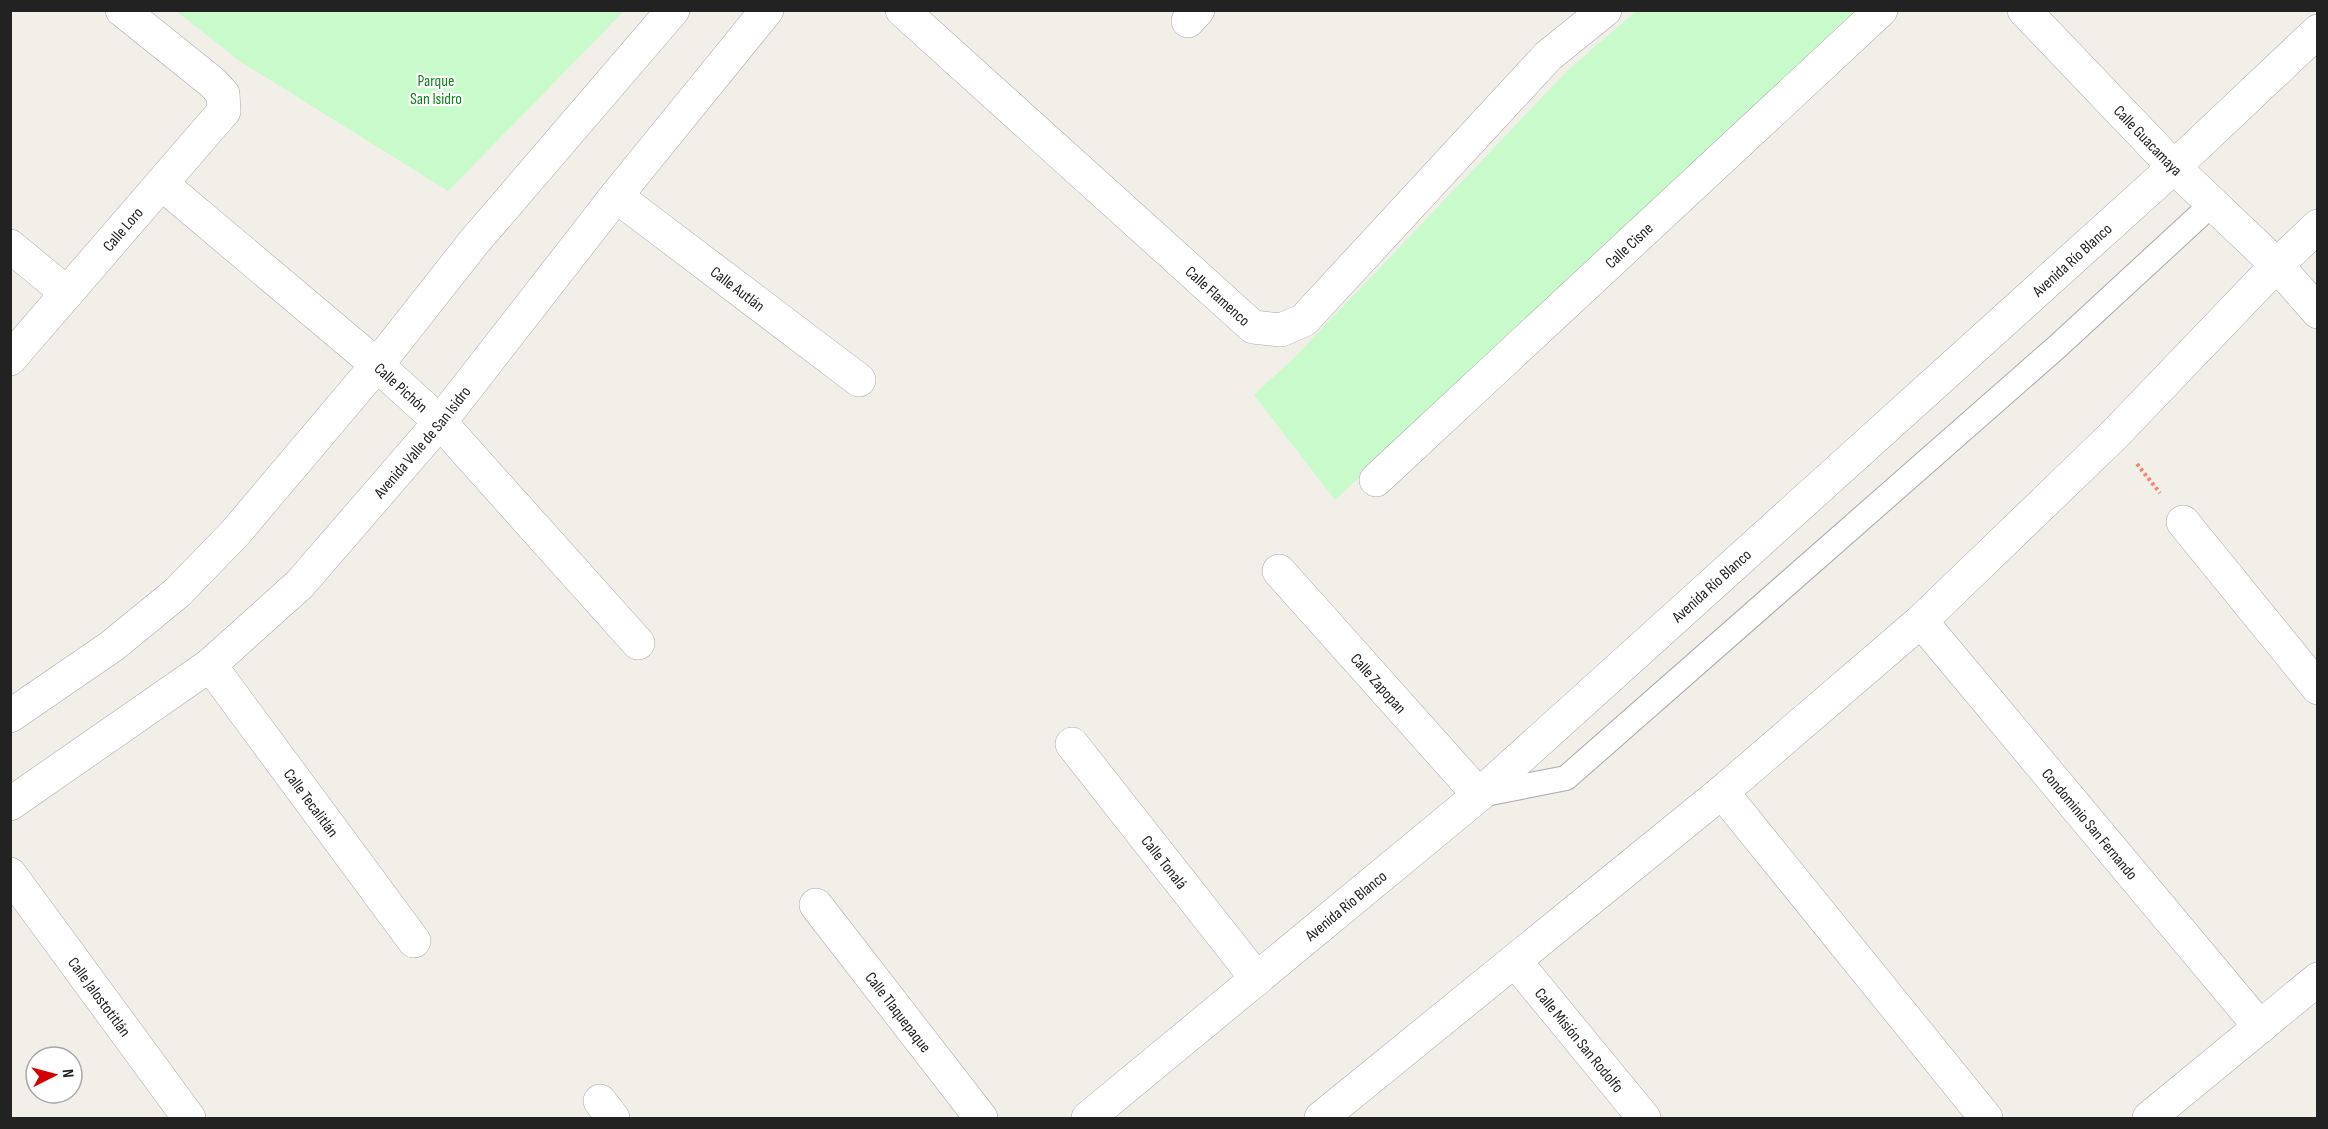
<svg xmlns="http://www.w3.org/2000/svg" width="2328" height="1129" viewBox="0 0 2328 1129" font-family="'Sofia Sans Condensed',sans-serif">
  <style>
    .park { fill: #c8facc }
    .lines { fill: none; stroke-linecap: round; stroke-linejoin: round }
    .service-casing { stroke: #a9a9a9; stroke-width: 26 }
    .minor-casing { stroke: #a9a9a9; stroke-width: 34 }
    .tertiary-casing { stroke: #a9a9a9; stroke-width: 34 }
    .path { stroke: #fa8072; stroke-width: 4; stroke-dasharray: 3 3; stroke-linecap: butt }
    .service { stroke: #fff; stroke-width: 24 }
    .minor { stroke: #fff; stroke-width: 33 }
    .tertiary { stroke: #fff; stroke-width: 33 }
    .labels { text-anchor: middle; stroke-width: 4.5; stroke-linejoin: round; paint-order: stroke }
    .park-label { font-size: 16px; fill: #0c8416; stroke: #fff }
    .street-label { font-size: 16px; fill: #222; stroke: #fff }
  </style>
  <rect width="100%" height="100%" fill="#f2efe9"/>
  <path class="park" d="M176,11H624L448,191L241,62Z
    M1636,11H1858L1335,500L1254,395L1295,357L1567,71Z"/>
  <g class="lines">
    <g class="service-casing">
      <path id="service" d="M1480,795L1566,778L2058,346L2212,204"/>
    </g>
    <g class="minor-casing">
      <g id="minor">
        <path id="s1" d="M902,10L1253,327L1281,330L1304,320L1548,56L1605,10"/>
        <path id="s2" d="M2024,10L2174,167L2277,265L2318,312"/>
        <path d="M1188,21L1198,10"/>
        <path id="s3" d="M162,184L377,365L440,422L638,643"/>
        <path id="s4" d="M616,196L859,380"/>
        <path d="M10,246L67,293"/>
        <path id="s5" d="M10,359L224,111L223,94L213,83L122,10"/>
        <path id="s6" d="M1376,480L1881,10"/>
        <path d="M2183,522L2318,688"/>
        <path id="s7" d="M1279,571L1479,795"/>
        <path id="s8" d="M1921,621L2260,1027"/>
        <path id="s9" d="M210,665L414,941"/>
        <path d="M10,716L112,646L178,592L236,532L377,365L474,242L673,10"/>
        <path id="s10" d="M1072,744L1257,979"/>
        <path d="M1722,792L1986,1118"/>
        <path id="s11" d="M10,804L210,665L300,584L440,422L616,196L767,10"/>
        <path id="s12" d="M10,874L189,1118"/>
        <path id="s13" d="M816,905L981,1118"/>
        <path id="s14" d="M1515,961L1644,1118"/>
        <path d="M600,1101L613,1118"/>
        <path d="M2149,1118L2318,979"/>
      </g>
    </g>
    <g class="tertiary-casing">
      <g id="tertiary">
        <path id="s15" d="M1088,1118L1479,795L2174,167L2318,31"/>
        <path d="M1321,1118L1722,792L1921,621L2114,435L2277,265L2318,226"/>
      </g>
    </g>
    <path class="path" d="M2137,464L2160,493"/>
    <use href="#service" class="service"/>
    <use href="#minor" class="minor"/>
    <use href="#tertiary" class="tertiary"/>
  </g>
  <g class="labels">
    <g class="park-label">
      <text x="436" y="86">Parque<tspan x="436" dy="18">San Isidro</tspan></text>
    </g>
    <g class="street-label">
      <text dy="6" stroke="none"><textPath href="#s2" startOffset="180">Calle Guacamaya</textPath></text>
      <text dy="6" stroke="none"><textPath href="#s5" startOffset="172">Calle Loro</textPath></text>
      <text dy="6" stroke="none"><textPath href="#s6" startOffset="345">Calle Cisne</textPath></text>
      <text dy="6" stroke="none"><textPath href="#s15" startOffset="1306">Avenida Río Blanco</textPath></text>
      <text dy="6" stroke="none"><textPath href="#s4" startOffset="153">Calle Autlán</textPath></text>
      <text dy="6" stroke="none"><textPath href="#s1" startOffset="426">Calle Flamenco</textPath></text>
      <text dy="6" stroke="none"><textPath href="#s3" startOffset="314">Calle Pichón</textPath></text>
      <text dy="6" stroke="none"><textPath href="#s11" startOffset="552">Avenida Valle de San Isidro</textPath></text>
      <text dy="6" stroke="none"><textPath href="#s15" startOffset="820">Avenida Río Blanco</textPath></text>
      <text dy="6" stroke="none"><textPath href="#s7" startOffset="150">Calle Zapopan</textPath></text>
      <text dy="6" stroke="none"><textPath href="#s9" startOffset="171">Calle Tecalitlán</textPath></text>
      <text dy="6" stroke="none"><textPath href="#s8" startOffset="264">Condominio San Fernando</textPath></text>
      <text dy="6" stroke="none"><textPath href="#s10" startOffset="150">Calle Tonalá</textPath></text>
      <text dy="6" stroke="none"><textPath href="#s15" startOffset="334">Avenida Río Blanco</textPath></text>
      <text dy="6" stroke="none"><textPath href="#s12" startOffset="152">Calle Jalostotitlán</textPath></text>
      <text dy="6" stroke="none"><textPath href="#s13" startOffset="135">Calle Tlaquepaque</textPath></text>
      <text dy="6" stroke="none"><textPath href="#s14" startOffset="102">Calle Misión San Rodolfo</textPath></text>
    </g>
  </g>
  <rect width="2328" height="1129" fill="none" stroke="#222222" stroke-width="24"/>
  <g transform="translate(54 1075) rotate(84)"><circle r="28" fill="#ffffff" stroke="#a7a7a7" stroke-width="1.5"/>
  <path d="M0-4.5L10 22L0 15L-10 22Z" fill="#d40000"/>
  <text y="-9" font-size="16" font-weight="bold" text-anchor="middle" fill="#222222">N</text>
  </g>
</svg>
